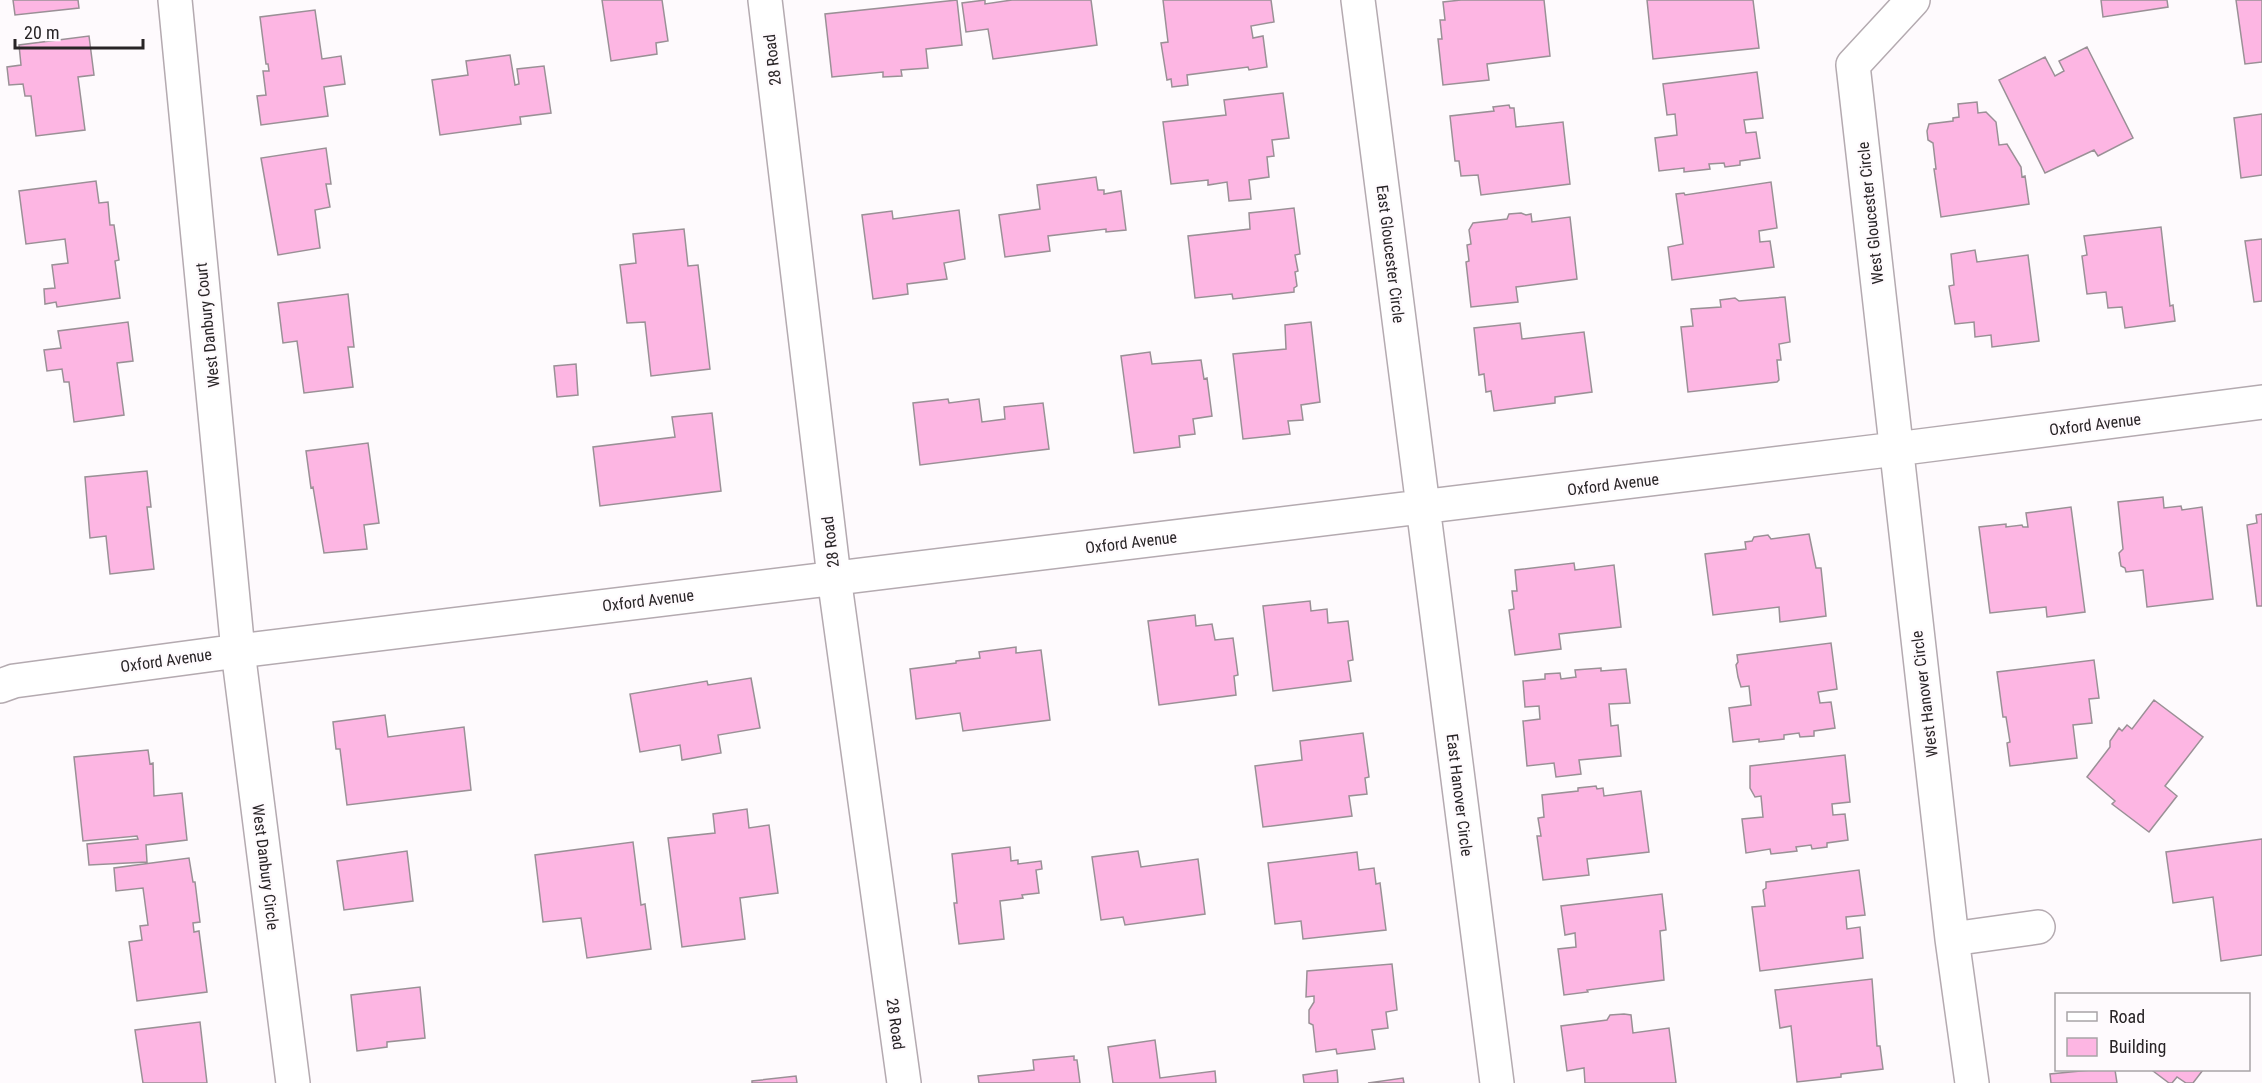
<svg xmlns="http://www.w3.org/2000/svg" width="2262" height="1083" viewBox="0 0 2262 1083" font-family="'Roboto Condensed',sans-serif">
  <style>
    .building { fill: #fdb6e3; stroke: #9a9096; stroke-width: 1.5 }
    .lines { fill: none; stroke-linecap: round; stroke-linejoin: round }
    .minor-casing { stroke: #b4aab0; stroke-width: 36 }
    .minor { stroke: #fff; stroke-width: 33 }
    .labels { text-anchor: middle; stroke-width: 4.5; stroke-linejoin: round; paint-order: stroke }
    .street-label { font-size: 16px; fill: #282426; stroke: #fefafd }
  </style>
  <rect width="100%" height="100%" fill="#fefafd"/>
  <path class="building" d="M13,0H78L79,8L15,15Z
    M602,0H662L668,41L656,43L657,54L611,61Z
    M957,0L962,45L926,49L928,68L901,70L902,76L883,77V72L832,77L825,14Z
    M985,0V4L1012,0H1091L1097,45L993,59L988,29L966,32L962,3Z
    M1163,0H1271L1274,22L1251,26L1253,38L1263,36L1267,67L1249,70L1248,67L1187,75L1188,85L1172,87L1171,79L1167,80L1161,43L1168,42Z
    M1461,0H1544L1550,56L1487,64L1489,80L1443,85L1438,39H1442L1440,20H1445L1443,2Z
    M1647,0H1753L1759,48L1653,59Z
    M2101,0H2167L2168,7L2103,17Z
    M2236,0H2262V62L2245,64Z
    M315,10L322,59L341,56L345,84L324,87L328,116L261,125L257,96L266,95L263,71H269L268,64H266L260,17Z
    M89,36L94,75L78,77L85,130L36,136L31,96H25L23,84L9,85L7,67L21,65L19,45Z
    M2087,47L2133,138L2098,156L2094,150L2045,173L1999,80L2045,57L2055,76L2064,71L2059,61Z
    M510,55L515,85L519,84L517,69L544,66L551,113L520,117L521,124L440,135L432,80L468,75L466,61Z
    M1757,72L1763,118L1744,120L1746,133L1756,132L1760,158L1740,161V165L1725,167L1724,163L1709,164L1710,169L1684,172V168L1659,171L1655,138L1677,135L1675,114L1667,115L1663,84Z
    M1283,93L1289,138L1272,140L1274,156L1267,157L1269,177L1249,180L1251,199L1229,201L1227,182L1208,185V180L1171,184L1163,122L1226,115L1224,100Z
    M1977,102L1978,113L1986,112L1996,122L1999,145L2007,144L2021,167L2022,177L2025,176L2029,204L1941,217L1934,169H1936L1933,143L1928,140L1927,131L1929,124L1953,121V118L1959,117L1958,104Z
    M1509,105L1510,108H1514L1516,127L1563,122L1570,184L1481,195L1478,175L1461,176L1459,161H1455L1450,116L1494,111L1493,107Z
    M2262,114V175L2241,178L2234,118Z
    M326,148L331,184H326L330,207L315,210L320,248L278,255L261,158Z
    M1096,177L1098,190H1104V194L1121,191L1126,230L1106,232V229L1048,236L1050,251L1005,257L999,215L1040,209L1037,185Z
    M96,181L99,203L108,202L110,225H114L119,260L115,261L120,298L57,307L56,302L45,304L44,289L55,288L52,265L68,263L65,239L26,244L19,191Z
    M1771,182L1777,228L1759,231L1760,242L1770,241L1774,267L1672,280L1668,247L1683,244L1676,194L1684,193L1685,195Z
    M1294,208L1300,254L1295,255L1298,271L1295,272L1297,286L1294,288V292L1233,299L1232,294L1195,298L1188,236L1250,229L1249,213Z
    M959,210L965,259L944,263L947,279L907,284L908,294L873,299L862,215L892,211L893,219Z
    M1521,213L1526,215L1531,214L1532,222L1570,217L1577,279L1516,287L1518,302L1471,307L1466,262L1469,261L1467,245L1471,244L1469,230L1473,223L1507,219L1509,214Z
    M2161,227L2170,306L2173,305L2175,321L2125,328L2122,307L2108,308L2106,292L2087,294L2082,256L2087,255L2084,236Z
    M684,229L688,266L698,265L710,369L651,376L645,322L627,323L620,265L636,263L633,234Z
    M2262,239V301L2254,302L2245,241Z
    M1975,250L1977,262L2028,255L2039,341L1992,347L1991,335L1975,337L1974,322L1955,324L1949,286L1954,285L1951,254Z
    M348,294L354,347H348L353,387L304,393L297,341L283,343L278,303Z
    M1785,297L1790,342L1779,344L1781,360H1777L1779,380L1777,382L1688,392L1681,327L1693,326L1691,309L1721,307L1720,300L1735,298L1739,301Z
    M128,322L133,361L117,363L124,415L74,422L69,382H64L62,369L47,371L44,350L61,348L58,331Z
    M1311,322L1320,402L1301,405L1303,420L1288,421L1290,434L1243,439L1233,354L1286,349L1285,325Z
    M1520,323L1522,339L1584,332L1592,392L1555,397V403L1494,411L1491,391L1486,392L1484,374L1479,375L1474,328Z
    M1150,352L1152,364L1201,360L1204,379L1207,378L1212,416L1193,419L1195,434L1179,436L1180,447L1134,453L1121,356Z
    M576,364L578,395L557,397L554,366Z
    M948,399L949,403L979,399L982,422L1005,419L1004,407L1043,403L1049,449L920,465L913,403Z
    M712,413L721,491L600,506L593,447L675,437L672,417Z
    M368,443L379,523L364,525L367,549L324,553L313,487L311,488L306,451Z
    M147,471L151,507H147L154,569L110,574L106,536L90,538L85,477Z
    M2163,497L2164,508L2181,506L2182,510L2202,507L2213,599L2147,607L2143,570L2126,572L2125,568L2121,566L2119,553L2123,549L2118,502Z
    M2071,507L2085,612L2047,617L2046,607L1990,613L1979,527L2006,524V527L2022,525L2023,527H2028L2026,513Z
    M2262,514V606H2257L2247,525L2257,523L2256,515Z
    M1809,534L1816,568H1821L1826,616L1780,622L1779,607L1713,615L1705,554L1746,549L1745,542L1752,541L1754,537L1768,535L1771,539Z
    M1574,563L1575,570L1614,565L1621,627L1559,634L1561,649L1515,655L1509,610L1514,609L1512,591H1517L1515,570Z
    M1310,601L1311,611L1327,609L1328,623L1348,621L1353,660L1348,661L1351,681L1273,691L1263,606Z
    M1195,615L1196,626L1212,624L1215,640L1233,638L1238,675L1234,676L1236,695L1159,705L1148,621Z
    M1831,643L1837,689L1818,692L1820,703L1831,702L1835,728L1814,731V736L1800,737L1799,733L1784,735V739L1759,742V739L1733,742L1729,708L1751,705L1749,686L1741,687L1738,677L1736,665L1738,662L1737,655Z
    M1016,647V653L1041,650L1050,720L963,731L960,713L916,719L910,669L956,663V661L980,658L979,652Z
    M2094,660L2099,698L2089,699L2092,723L2073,725L2077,758L2010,766L2007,743L2010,742L2006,717H2003L1997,672Z
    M1601,668V671L1626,669L1630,703L1609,704L1611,726L1618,725L1621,756L1579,760L1581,774L1556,777L1554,763L1527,766L1523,721L1540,719L1539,706L1525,707L1523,681L1545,679V674L1560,673L1561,679L1576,677L1575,670Z
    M751,678L760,728L718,735L721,753L682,760L680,745L640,752L630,694L707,681L708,685Z
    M2154,700L2203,737L2165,786L2177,796L2149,832L2112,804L2115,801L2087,777L2110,747V741L2119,728L2122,731L2127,725L2132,729Z
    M385,715L388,737L464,727L471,790L347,805L340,749H336L333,722Z
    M1363,733L1369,777L1365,778L1367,794L1349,796L1352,816L1263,827L1255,766L1302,760L1300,741Z
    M148,750L150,764L153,763L154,796L182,793L187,840L146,845L147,862L89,865L87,844L138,839L137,836L83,841L74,757Z
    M1845,755L1850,802L1832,804L1833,815L1845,814L1848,840L1827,843V847L1812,849L1811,845L1796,847L1797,851L1771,854L1770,849L1746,853L1742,819L1763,817L1761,796L1755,797L1750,788V766Z
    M1596,786L1597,789L1603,788L1604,796L1641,791L1649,852L1587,859L1589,875L1543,880L1537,836H1541L1538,818L1544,817L1542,795L1578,791V788Z
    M747,809L749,828L769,825L778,893L740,898L745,939L682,947L668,838L715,833L713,814Z
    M2262,839V955L2221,961L2213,897L2173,903L2166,852Z
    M633,842L641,905L645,904L651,949L587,958L581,918L543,922L535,855Z
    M1010,847L1011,861L1018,860V864L1041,861L1042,869L1036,870L1039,893L1022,895L1023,898L1000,901L1004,939L959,944L954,903H957L952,854Z
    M407,851L413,901L344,910L337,861Z
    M1138,851L1141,867L1198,859L1205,914L1125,925L1123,917L1101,920L1092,857Z
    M1357,852L1359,870L1374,868L1376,884L1380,883L1386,930L1303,939L1301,921L1275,924L1268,863Z
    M189,858L193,882H195L200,922L193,923L194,932L199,931L207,992L137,1001L129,942L142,940L140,926L148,925L143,888L116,891L114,868Z
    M1859,870L1865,915L1846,917L1847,929L1860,927L1863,958L1760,971L1752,907L1765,906L1763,890L1766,888V882Z
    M1662,894L1666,930L1660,931L1664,980L1587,990L1588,992L1564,995L1558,949L1576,947L1575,933L1565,935L1561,906Z
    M1392,964L1397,1010L1386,1012L1388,1028L1372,1030L1375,1049L1337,1054L1336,1049L1316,1052L1313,1025L1309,1023V1010L1314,1002V996L1306,997L1307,971Z
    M1872,979L1877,1046H1880L1883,1069L1841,1074V1077L1797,1082L1791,1026L1780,1028L1775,990Z
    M420,987L425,1038L387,1042V1047L357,1051L351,995Z
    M1624,1014L1631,1015L1633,1033L1669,1028L1676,1083H1585L1584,1068L1567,1071L1561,1026L1607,1020L1610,1015Z
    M200,1022L207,1083H143L135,1030Z
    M1155,1040L1160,1078L1215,1071L1216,1083H1113L1108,1047Z
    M1074,1056V1060H1077L1080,1083H979L978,1076L1034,1070L1033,1060Z
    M1337,1070L1338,1083H1304L1303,1075Z
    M2091,1070H2115L2117,1083H2051L2050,1074Z
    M2154,1070H2203L2193,1083H2186L2177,1077L2172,1083H2169L2153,1071Z
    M796,1076L797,1083H752V1081Z
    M1403,1078L1404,1083H1368Z"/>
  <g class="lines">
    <g class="minor-casing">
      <path id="minor" d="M175,0L238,651L293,1083
        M765,0L834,577L904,1083
        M1358,0L1497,1083
        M1913,0L1853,65L1952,939L1972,1083
        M0,686L14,681L238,651L1896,449L2262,402
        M1952,939L2038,927"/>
    </g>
    <use href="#minor" class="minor"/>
  </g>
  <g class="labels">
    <g class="street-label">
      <text transform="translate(772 60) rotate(-97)" y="6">28 Road</text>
      <text transform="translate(1870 213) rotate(-96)" y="6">West Gloucester Circle</text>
      <text transform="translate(1391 254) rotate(83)" y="6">East Gloucester Circle</text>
      <text transform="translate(207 325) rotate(-96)" y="6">West Danbury Court</text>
      <text transform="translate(2095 424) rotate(-7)" y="6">Oxford Avenue</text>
      <text transform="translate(1613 484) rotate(-7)" y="6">Oxford Avenue</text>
      <text transform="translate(830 542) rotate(-97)" y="6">28 Road</text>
      <text transform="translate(1131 542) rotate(-7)" y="6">Oxford Avenue</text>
      <text transform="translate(648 600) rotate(-7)" y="6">Oxford Avenue</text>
      <text transform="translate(166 660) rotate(-8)" y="6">Oxford Avenue</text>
      <text transform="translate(1924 694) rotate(-97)" y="6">West Hanover Circle</text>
      <text transform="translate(1460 795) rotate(83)" y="6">East Hanover Circle</text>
      <text transform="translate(266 867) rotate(83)" y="6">West Danbury Circle</text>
      <text transform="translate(896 1024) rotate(82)" y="6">28 Road</text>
    </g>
  </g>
  <rect x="2055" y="993" width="195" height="78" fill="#fefafd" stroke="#a8a4a7" stroke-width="1.5"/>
  <rect x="2067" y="1012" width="30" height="9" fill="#ffffff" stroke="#a8a4a7" stroke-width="1.5"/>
  <text x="2109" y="1023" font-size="18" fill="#282426">Road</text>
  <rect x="2067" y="1038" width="30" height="18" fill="#fdb6e3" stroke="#a8a4a7" stroke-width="1.5"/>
  <text x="2109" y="1053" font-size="18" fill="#282426">Building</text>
  <path d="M15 39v9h128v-9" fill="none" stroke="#282426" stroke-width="3"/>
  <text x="24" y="39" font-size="18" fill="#282426" stroke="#fefafd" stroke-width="4.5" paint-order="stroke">20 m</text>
</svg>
